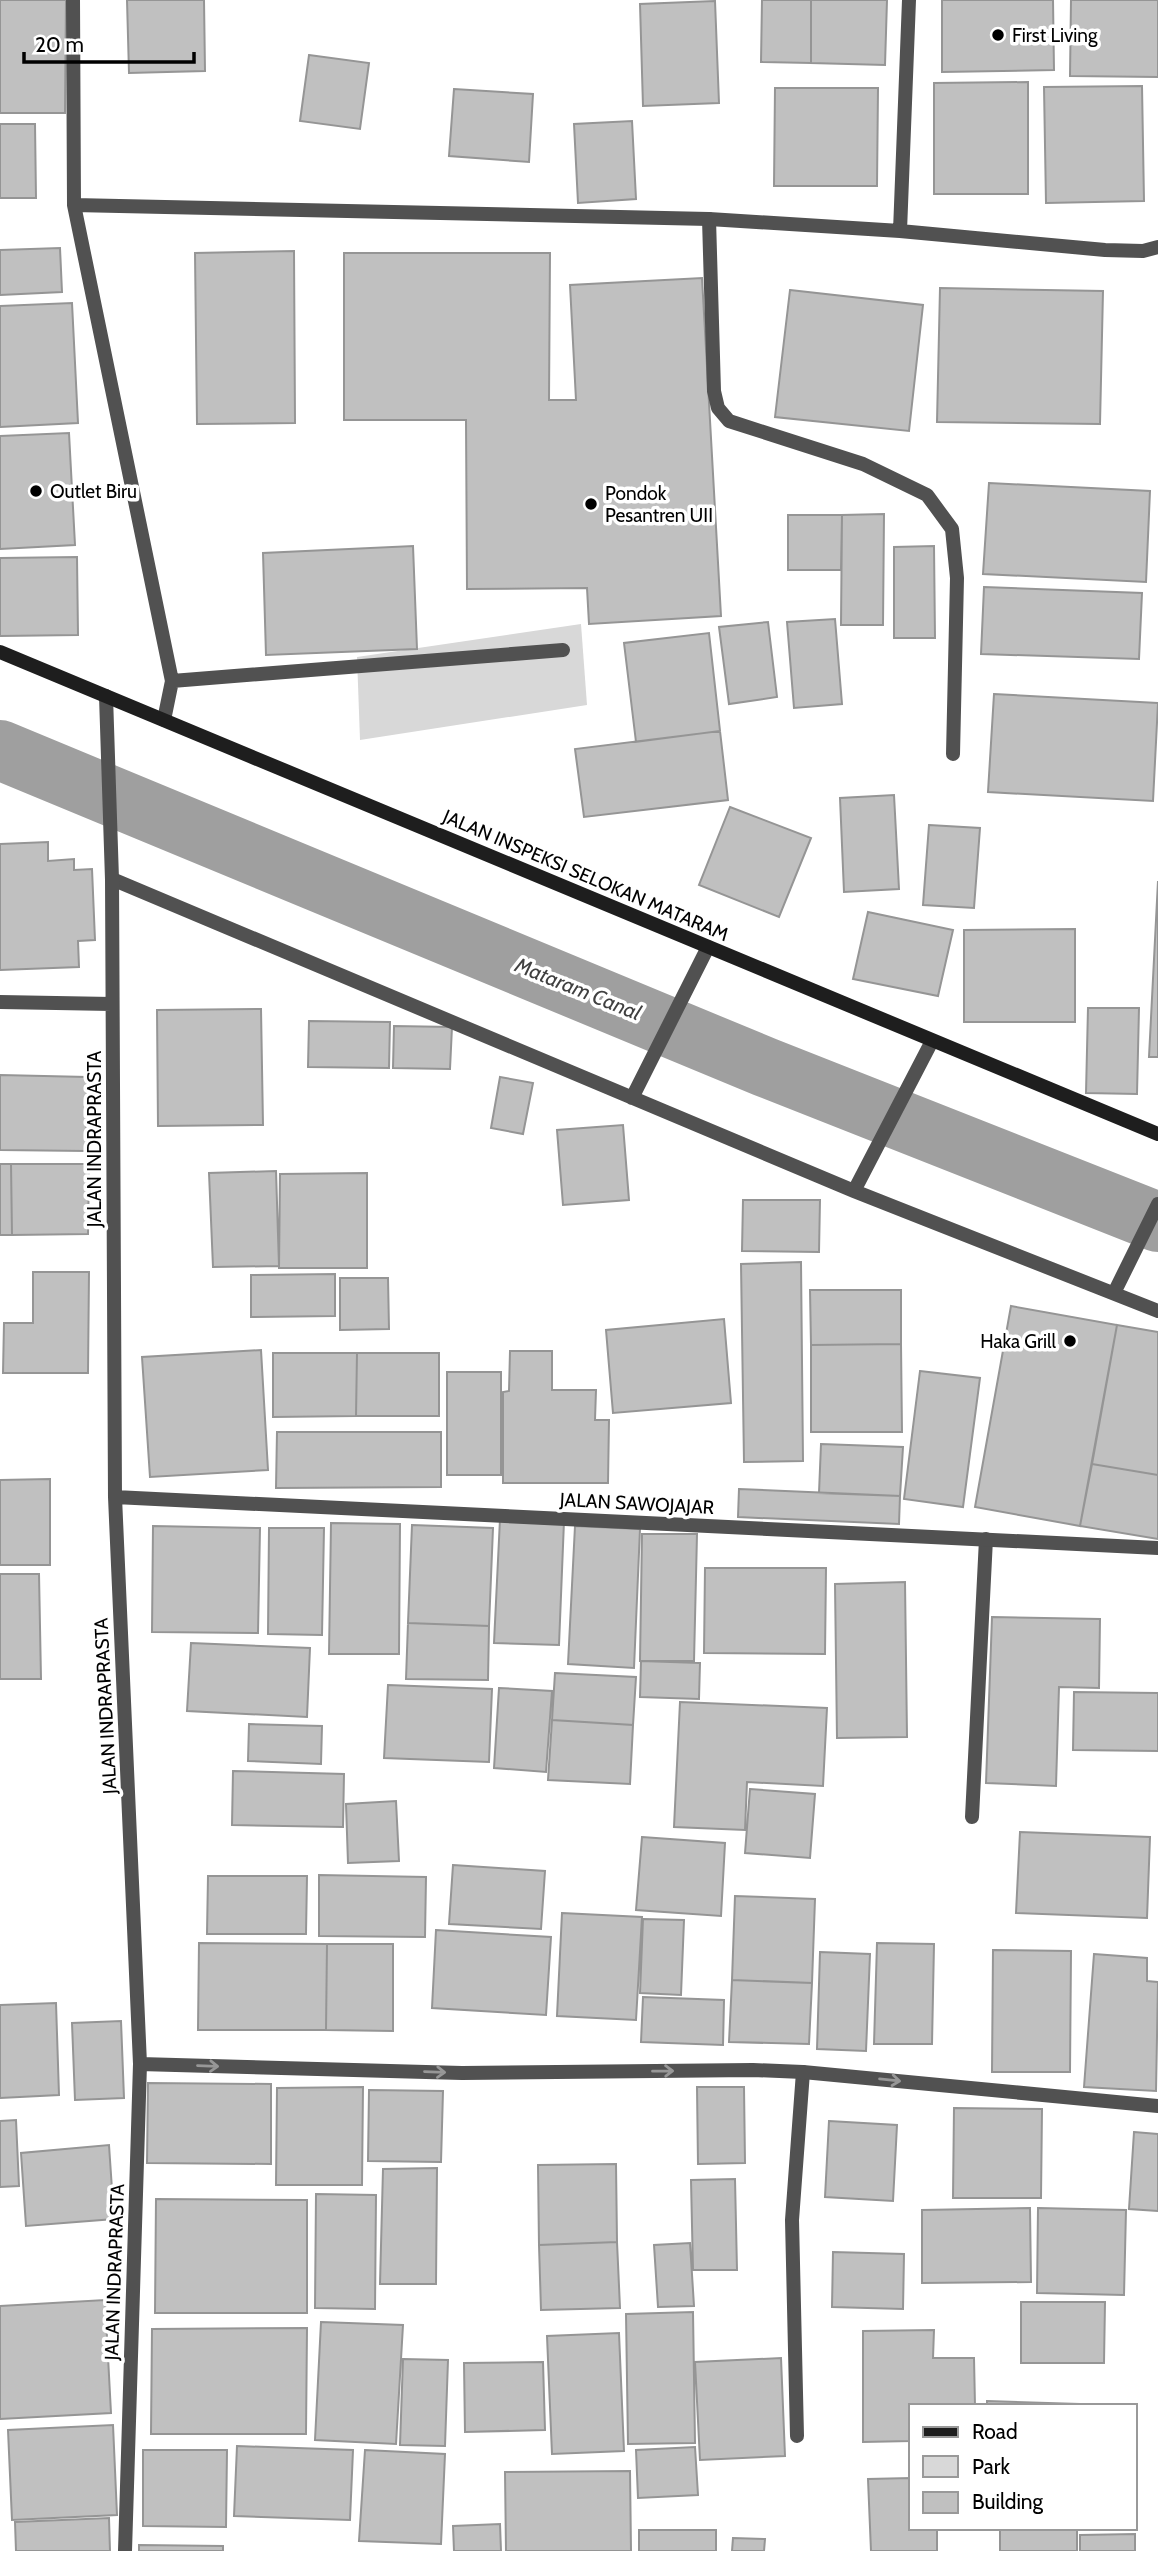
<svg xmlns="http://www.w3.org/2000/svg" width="1158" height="2551" viewBox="0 0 1158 2551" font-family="Cabin,sans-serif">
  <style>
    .green { fill: #d8d8d8 }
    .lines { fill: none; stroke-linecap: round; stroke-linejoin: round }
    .canal { stroke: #9f9f9f; stroke-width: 60 }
    .building { fill: #c0c0c0; stroke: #959595; stroke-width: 2 }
    .lane { stroke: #515151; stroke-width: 14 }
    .street { stroke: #515151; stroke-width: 14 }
    .secondary { stroke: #1e1e1e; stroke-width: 14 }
    .oneway { stroke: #979797 }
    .poi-dot { fill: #000; stroke: #fff; stroke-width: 2.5 }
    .labels { text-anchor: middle; stroke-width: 7; stroke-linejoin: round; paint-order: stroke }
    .poi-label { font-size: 19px; fill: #000; stroke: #fff; text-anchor: start }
    .street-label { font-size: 19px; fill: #000; stroke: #fff }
    .water-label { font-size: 21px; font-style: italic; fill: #404040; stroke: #fff }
  </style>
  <rect width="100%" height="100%" fill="#fff"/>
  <path class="green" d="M581,624L587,705L360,740L357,657Z"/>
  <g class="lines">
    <path class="canal" d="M0,750L765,1067L1158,1222"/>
  </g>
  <path class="building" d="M0,0H66L65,113H0Z
    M127,0H204L205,71L129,73Z
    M762,0H811V63L761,62Z
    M811,0H887L885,65L811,63Z
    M942,0H1053L1054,70L942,72Z
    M1071,0H1158V77L1070,76Z
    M715,1L719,103L643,106L640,4Z
    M309,55L369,63L360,129L300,121Z
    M1028,82V194H934V83Z
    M1142,86L1144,201L1046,203L1044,87Z
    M775,88H878L877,186H774Z
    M454,89L533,94L529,162L449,156Z
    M632,121L636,199L578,203L574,124Z
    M0,124H35L36,198H0Z
    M60,248L62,292L0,295V250Z
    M294,251L295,423L197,424L195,253Z
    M344,253H550L549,400H576L570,285L702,278L721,616L589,624L587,588L467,589L466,420H344Z
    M940,288L1103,291L1100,424L937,422Z
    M790,290L923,305L909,431L775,417Z
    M72,303L78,423L0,427V306Z
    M69,433L75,545L0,549V436Z
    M989,483L1150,491L1146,582L983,574Z
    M884,514L883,625H841L842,515Z
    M788,515H842L841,570H788Z
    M413,546L417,649L266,655L263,553Z
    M934,546L935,638H894V547Z
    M77,557L78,635L0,636V558Z
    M984,587L1142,593L1139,659L981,654Z
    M835,619L842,704L794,708L787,622Z
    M768,622L777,697L729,704L719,627Z
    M709,633L720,731L636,742L624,643Z
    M994,694L1158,703L1153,801L988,792Z
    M720,731L728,800L584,817L575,749Z
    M894,795L899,889L844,892L840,798Z
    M730,807L811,838L779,917L699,885Z
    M929,825L980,828L974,908L923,905Z
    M48,842V861L74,859V870L92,869L95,940L78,941L79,967L0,970V844Z
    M1158,881V1057H1149Z
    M868,912L953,930L938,996L853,979Z
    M1075,929V1022H964V930Z
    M1088,1008H1139L1137,1094L1086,1093Z
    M261,1009L263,1125L158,1126L157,1010Z
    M309,1021L390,1022L389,1068L308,1067Z
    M394,1026L452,1027L450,1069L393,1068Z
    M0,1075L87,1077L86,1151L0,1150Z
    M500,1077L533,1083L523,1134L491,1128Z
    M623,1125L629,1200L563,1205L557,1130Z
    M0,1164H11L12,1235H0Z
    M11,1164H89L88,1234L12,1235Z
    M276,1171L279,1266L213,1267L209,1173Z
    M367,1173V1268H279L280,1174Z
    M743,1200H820L819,1252L742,1251Z
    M801,1262L803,1461L744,1462L741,1264Z
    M33,1272H89L88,1373H3L4,1323H33Z
    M335,1274V1316L251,1317V1275Z
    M340,1278H388L389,1329L340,1330Z
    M810,1290H901V1344L811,1345Z
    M1011,1306L1117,1325L1080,1526L975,1507Z
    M724,1319L731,1403L613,1413L606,1330Z
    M1117,1325L1158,1332V1475L1092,1464Z
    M901,1344L902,1432H811V1345Z
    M261,1350L268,1470L150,1477L142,1357Z
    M510,1351H552V1390H596L595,1420H609L608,1483H503V1392L509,1391Z
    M273,1353H357L356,1416L273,1417Z
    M357,1353H439V1416H356Z
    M920,1371L980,1378L963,1507L904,1499Z
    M447,1372H501V1475H447Z
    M277,1432H441V1487L276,1488Z
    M821,1444L903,1447L900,1496L819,1493Z
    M1092,1464L1158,1475V1539L1080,1526Z
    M50,1479V1565H0V1480Z
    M739,1489L900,1496L899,1524L738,1517Z
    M500,1519L564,1521L559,1645L494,1643Z
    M331,1523L400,1524L399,1654H329Z
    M412,1525L493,1528L489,1626L408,1623Z
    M153,1526L260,1528L258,1633L152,1632Z
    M575,1526L640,1529L634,1668L568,1664Z
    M269,1528H324L322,1635L268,1634Z
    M642,1534H697L694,1661H640Z
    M705,1568H826L825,1654L704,1653Z
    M0,1574H39L41,1679H0Z
    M905,1582L907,1737L837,1738L835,1584Z
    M992,1617L1100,1619L1099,1688L1059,1687L1056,1786L986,1783Z
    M408,1623L489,1626L488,1680L406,1679Z
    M191,1643L310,1648L307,1717L187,1711Z
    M641,1661L700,1663L699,1699L640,1697Z
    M555,1673L636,1677L633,1725L552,1720Z
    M388,1685L492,1689L489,1762L384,1758Z
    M499,1688L552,1691L546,1772L494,1768Z
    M1074,1692L1158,1693V1751L1073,1750Z
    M680,1702L827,1708L823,1786L747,1782L745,1830L674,1827Z
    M552,1720L633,1725L630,1784L548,1780Z
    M249,1724L322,1726L321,1764L248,1761Z
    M233,1771L344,1774L343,1827L232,1825Z
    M750,1789L815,1794L810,1858L745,1853Z
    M396,1801L399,1861L348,1863L346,1804Z
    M1020,1832L1150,1837L1147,1918L1016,1913Z
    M642,1837L725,1843L721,1916L636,1910Z
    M453,1865L545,1871L541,1929L449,1924Z
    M319,1875L426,1877L425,1937L319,1936Z
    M208,1876H307L306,1934H207Z
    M735,1896L815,1899L812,1983L732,1980Z
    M562,1913L642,1917L636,2020L557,2016Z
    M643,1919L684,1920L681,1995L640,1993Z
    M436,1930L551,1937L546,2015L432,2008Z
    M199,1943L327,1944L326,2030H198Z
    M877,1943L934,1944L932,2044H874Z
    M327,1944H393V2031L326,2030Z
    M993,1950L1071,1951L1070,2072H992Z
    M820,1952L870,1954L866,2051L817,2049Z
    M1094,1954L1147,1958V1981L1158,1982L1156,2091L1084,2087Z
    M732,1980L812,1983L809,2044L729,2042Z
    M643,1997L724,2000L723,2045L641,2042Z
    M56,2003L59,2095L0,2098V2005Z
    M121,2021L124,2098L75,2100L72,2023Z
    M148,2083L271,2084V2164L147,2163Z
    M363,2087L362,2185H276L277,2088Z
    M697,2087H744L745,2163L698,2164Z
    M369,2090L443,2091L441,2162L368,2161Z
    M954,2108L1042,2109L1041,2198H953Z
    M16,2120L19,2186L0,2187V2121Z
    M829,2121L897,2125L893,2201L825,2197Z
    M1134,2132L1158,2134V2211L1129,2209Z
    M109,2145L114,2219L26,2226L21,2153Z
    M616,2164L617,2242L539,2245L538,2165Z
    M437,2168L436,2284H380L383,2169Z
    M735,2179L737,2270H693L691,2180Z
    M316,2194L376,2195L375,2309L315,2308Z
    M156,2199L307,2200V2313H155Z
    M1030,2208L1031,2282L922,2283V2210Z
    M1038,2208L1126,2210L1124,2295L1037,2293Z
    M617,2242L620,2308L541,2310L539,2245Z
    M690,2243L694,2306L658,2307L654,2245Z
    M833,2252L904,2254L903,2309L832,2307Z
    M105,2300L111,2413L0,2419V2306Z
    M1021,2302H1105L1104,2363H1021Z
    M693,2312L695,2443L628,2444L626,2314Z
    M321,2322L403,2325L396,2444L315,2440Z
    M307,2328L306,2434H151L152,2329Z
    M934,2330L933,2358H974L975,2406H911V2441L863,2442V2331Z
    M619,2333L624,2451L552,2454L547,2336Z
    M781,2358L785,2456L700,2460L695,2362Z
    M403,2359L448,2360L445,2446L400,2445Z
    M543,2362L545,2430L465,2432L464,2363Z
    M987,2401L1079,2404V2406H987Z
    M113,2425L117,2515L12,2520L8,2430Z
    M237,2446L353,2450L350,2520L234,2516Z
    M695,2447L698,2495L638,2498L636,2450Z
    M143,2450H227L226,2527L143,2526Z
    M365,2450L445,2454L441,2544L359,2541Z
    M630,2471L631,2551H506L505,2472Z
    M911,2478V2528H937V2551H871L868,2479Z
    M109,2518L110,2551H16L15,2522Z
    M500,2524L501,2551H454L453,2526Z
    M1000,2529H1077V2551H1000Z
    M639,2530H716V2551H639Z
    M1135,2534V2551H1080V2535Z
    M733,2538L765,2539L764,2551H732Z
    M139,2545L223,2546V2551H139Z"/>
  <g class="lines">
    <path class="lane" d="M709,219L714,391L718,408L729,421L863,464L927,495L952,529L957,578L953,754
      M112,879L854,1191L1158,1311
      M632,1098L708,947
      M854,1191L932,1041
      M1114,1293L1158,1204
      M972,1817L986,1539
      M797,2436L792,2220L803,2072"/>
    <path class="street" d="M73,0L74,205L172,681L164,720
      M909,0L900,231L1105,250L1143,251L1158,247
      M74,205L709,219L900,231
      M172,681L563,650
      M106,696L112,879L115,1497L140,2064L125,2551
      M0,1002L112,1004
      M115,1497L1158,1548
      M140,2064L462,2073L753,2070L803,2072L1158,2106"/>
    <path class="secondary" d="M0,652L1158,1134"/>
  </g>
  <defs><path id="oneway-shaft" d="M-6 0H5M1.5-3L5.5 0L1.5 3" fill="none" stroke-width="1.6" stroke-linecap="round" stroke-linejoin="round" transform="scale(1.75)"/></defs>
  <g class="oneway">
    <use href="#oneway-shaft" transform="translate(208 2066) rotate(2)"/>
    <use href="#oneway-shaft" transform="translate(663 2071) rotate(-1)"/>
    <use href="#oneway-shaft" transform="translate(435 2072) rotate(2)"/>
    <use href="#oneway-shaft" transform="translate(890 2080) rotate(6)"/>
  </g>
  <g class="poi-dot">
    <circle cx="998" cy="35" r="7"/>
    <circle cx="36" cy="491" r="7"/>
    <circle cx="591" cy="504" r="7"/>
    <circle cx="1070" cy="1341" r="7"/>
  </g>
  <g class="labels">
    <g class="poi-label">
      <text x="1012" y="42">First Living</text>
      <text x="50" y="498">Outlet Biru</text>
      <text x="605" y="500">Pondok<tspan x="605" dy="22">Pesantren UII</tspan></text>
      <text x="1056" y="1348" text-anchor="end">Haka Grill</text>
    </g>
    <g class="street-label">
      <text transform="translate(586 875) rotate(23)" y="7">JALAN INSPEKSI SELOKAN MATARAM</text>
      <text transform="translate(94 1139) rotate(-90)" y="7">JALAN INDRAPRASTA</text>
      <text transform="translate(637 1503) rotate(3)" y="7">JALAN SAWOJAJAR</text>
      <text transform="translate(105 1706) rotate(-93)" y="7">JALAN INDRAPRASTA</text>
      <text transform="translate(114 2272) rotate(-88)" y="7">JALAN INDRAPRASTA</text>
    </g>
    <g class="water-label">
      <text transform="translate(578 989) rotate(22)" y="7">Mataram Canal</text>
    </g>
  </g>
  <rect x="909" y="2404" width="228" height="126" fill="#ffffff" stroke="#999999" stroke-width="2"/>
  <rect x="923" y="2427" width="35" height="10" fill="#1e1e1e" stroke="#999999" stroke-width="2"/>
  <text x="972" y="2439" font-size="21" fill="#000000">Road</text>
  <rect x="923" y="2456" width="35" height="21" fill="#d8d8d8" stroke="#999999" stroke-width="2"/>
  <text x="972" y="2474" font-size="21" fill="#000000">Park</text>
  <rect x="923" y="2492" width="35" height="21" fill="#c0c0c0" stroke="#999999" stroke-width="2"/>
  <text x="972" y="2509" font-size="21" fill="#000000">Building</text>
  <path d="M24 52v10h170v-10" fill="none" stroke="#000000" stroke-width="3.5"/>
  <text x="35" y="52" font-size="21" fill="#000000" stroke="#ffffff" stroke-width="5" paint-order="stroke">20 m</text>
</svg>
